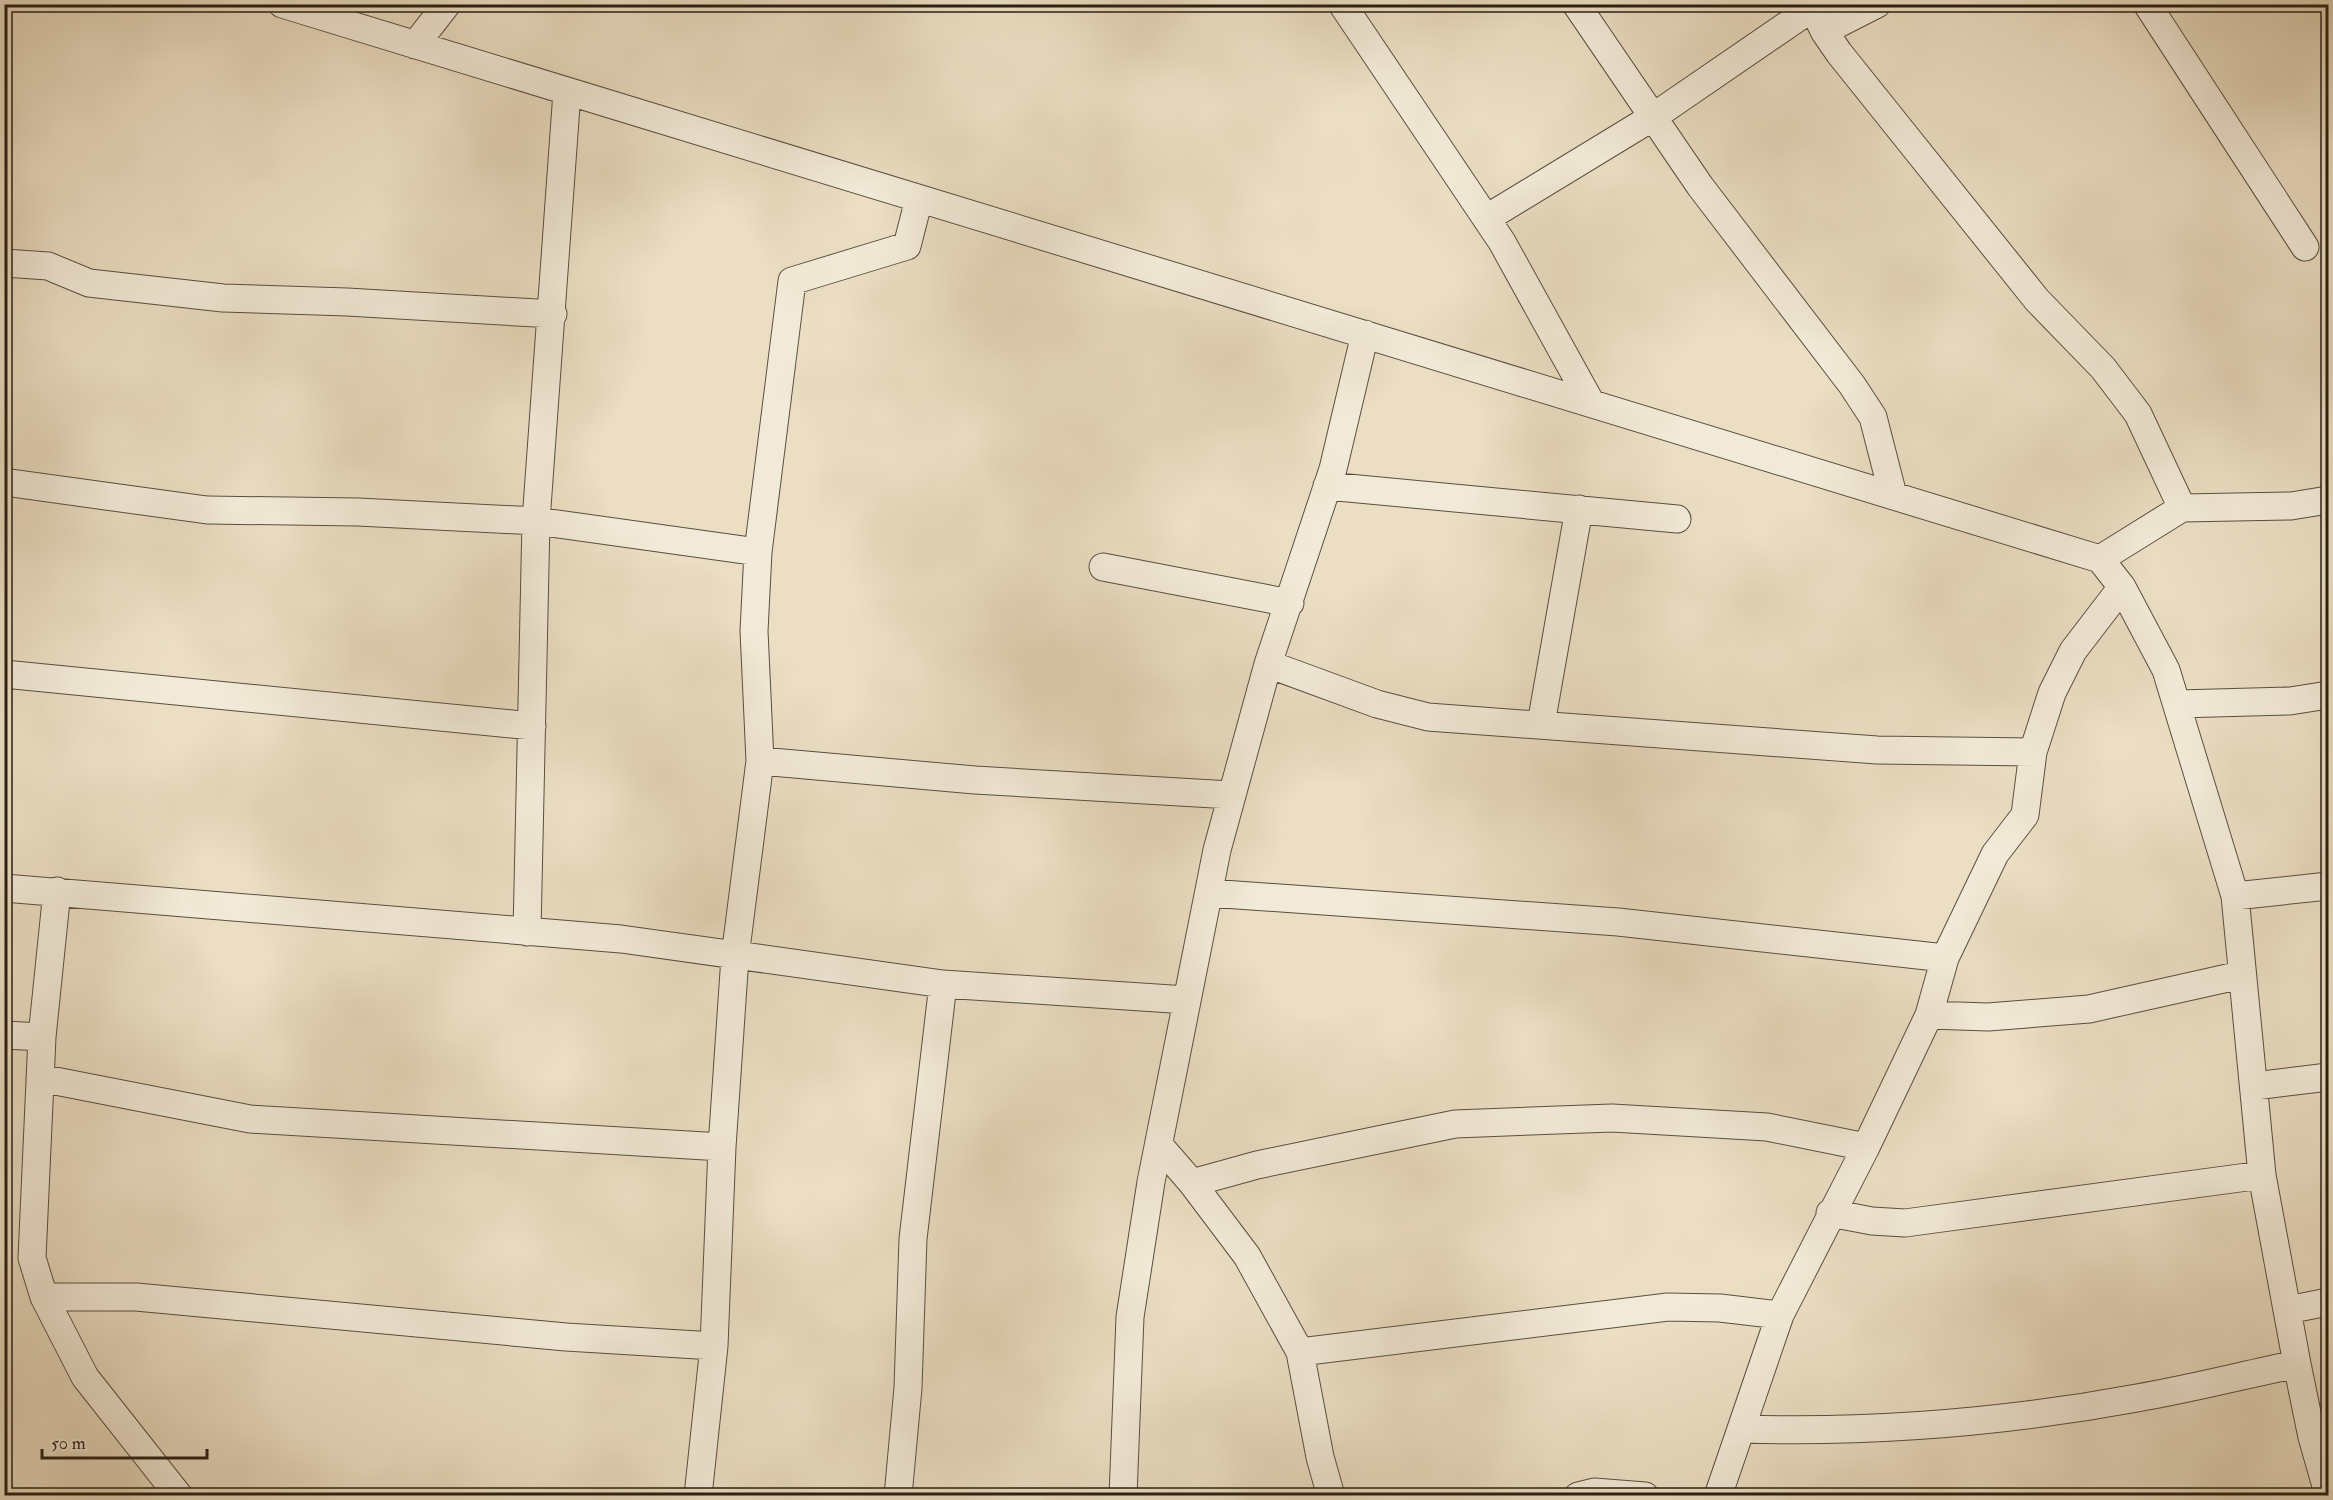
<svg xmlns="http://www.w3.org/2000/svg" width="2333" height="1500" viewBox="0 0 2333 1500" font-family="'IM FELL Double Pica',serif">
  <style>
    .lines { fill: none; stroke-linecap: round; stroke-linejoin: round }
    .minor-casing { stroke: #594f3f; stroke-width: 29 }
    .minor { stroke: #f2ead8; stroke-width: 27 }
  </style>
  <rect width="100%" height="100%" fill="#ebdec3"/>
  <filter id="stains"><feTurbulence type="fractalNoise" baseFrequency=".00333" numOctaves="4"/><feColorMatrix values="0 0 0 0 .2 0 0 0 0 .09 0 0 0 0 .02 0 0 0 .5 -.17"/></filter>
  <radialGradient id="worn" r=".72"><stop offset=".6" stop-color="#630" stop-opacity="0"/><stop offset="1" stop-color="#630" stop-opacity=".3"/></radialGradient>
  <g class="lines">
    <g class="minor-casing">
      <path id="minor" d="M282,4L2100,559L2122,587L2166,670L2235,896L2262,1175L2297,1364L2312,1437L2328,1493
        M1342,4L1502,242L1591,403
        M1576,4L1700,186L1852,385L1873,417L1893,495
        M1811,4L1824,31L1839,53L2037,300L2103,368L2138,414L2182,508L2100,559
        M2147,4L2305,247
        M1824,31L1877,4
        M415,45L447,4
        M1487,218L1653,117L1812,8
        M4,263L48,266L89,283L223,298L347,302L553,314
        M4,482L207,510L358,512L536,521L758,552
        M1327,486L1677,519
        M2182,508L2291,506L2328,500
        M1103,567L1290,603
        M1268,664L1377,704L1428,717L1877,750L2033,752
        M4,674L532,726
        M2178,704L2290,701L2328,695
        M1541,724L1579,509
        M760,761L975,780L1231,795
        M4,888L621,939L943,984L1187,1000
        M57,891L42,1037L32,1258L44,1297L85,1377L179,1496
        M1209,893L1618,922L1945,958
        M2235,896L2328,886
        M527,932L536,521L567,92
        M1929,1015L1988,1017L2089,1009L2241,975
        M4,1035L42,1037
        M40,1078L250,1119L722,1147
        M2255,1086L2328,1077
        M1159,1145L1192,1183L1247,1256L1300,1352L1320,1457L1331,1496
        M1192,1183L1257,1165L1455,1124L1612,1118L1767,1127L1866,1147
        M1830,1213L1872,1221L1905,1223L2262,1175
        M44,1297H136L566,1337L714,1346
        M2287,1310L2328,1302
        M1300,1352L1668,1307L1720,1308L1780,1315
        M1742,1429C1873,1433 2007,1422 2137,1398C2190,1389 2244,1375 2297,1364
        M698,1496L714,1346L722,1147L735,957L760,761L754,631L758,552L792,281L907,246L919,199
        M898,1496L908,1388L913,1239L943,984
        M1123,1496L1130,1317L1151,1182L1217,850L1268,664L1333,469L1365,334
        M1578,1496L1594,1492L1645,1496
        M1718,1496L1780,1315L1866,1147L1929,1015L1945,958L1995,854L2025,815L2033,752L2052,693L2073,651L2122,587"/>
    </g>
    <use href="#minor" class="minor"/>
  </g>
  <rect width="2333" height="1500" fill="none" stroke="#ebdec3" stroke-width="24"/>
  <rect x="6" y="6" width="2321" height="1488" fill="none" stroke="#281f13" stroke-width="3"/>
  <rect x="12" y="12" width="2309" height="1476" fill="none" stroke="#281f13" stroke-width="1.5"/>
  <path d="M42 1449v9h165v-9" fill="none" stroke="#281f13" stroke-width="3"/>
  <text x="51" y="1449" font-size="18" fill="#281f13" stroke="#f2ead8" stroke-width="4.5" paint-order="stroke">50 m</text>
  <rect width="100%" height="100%" filter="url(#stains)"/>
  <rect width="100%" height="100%" fill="url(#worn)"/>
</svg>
